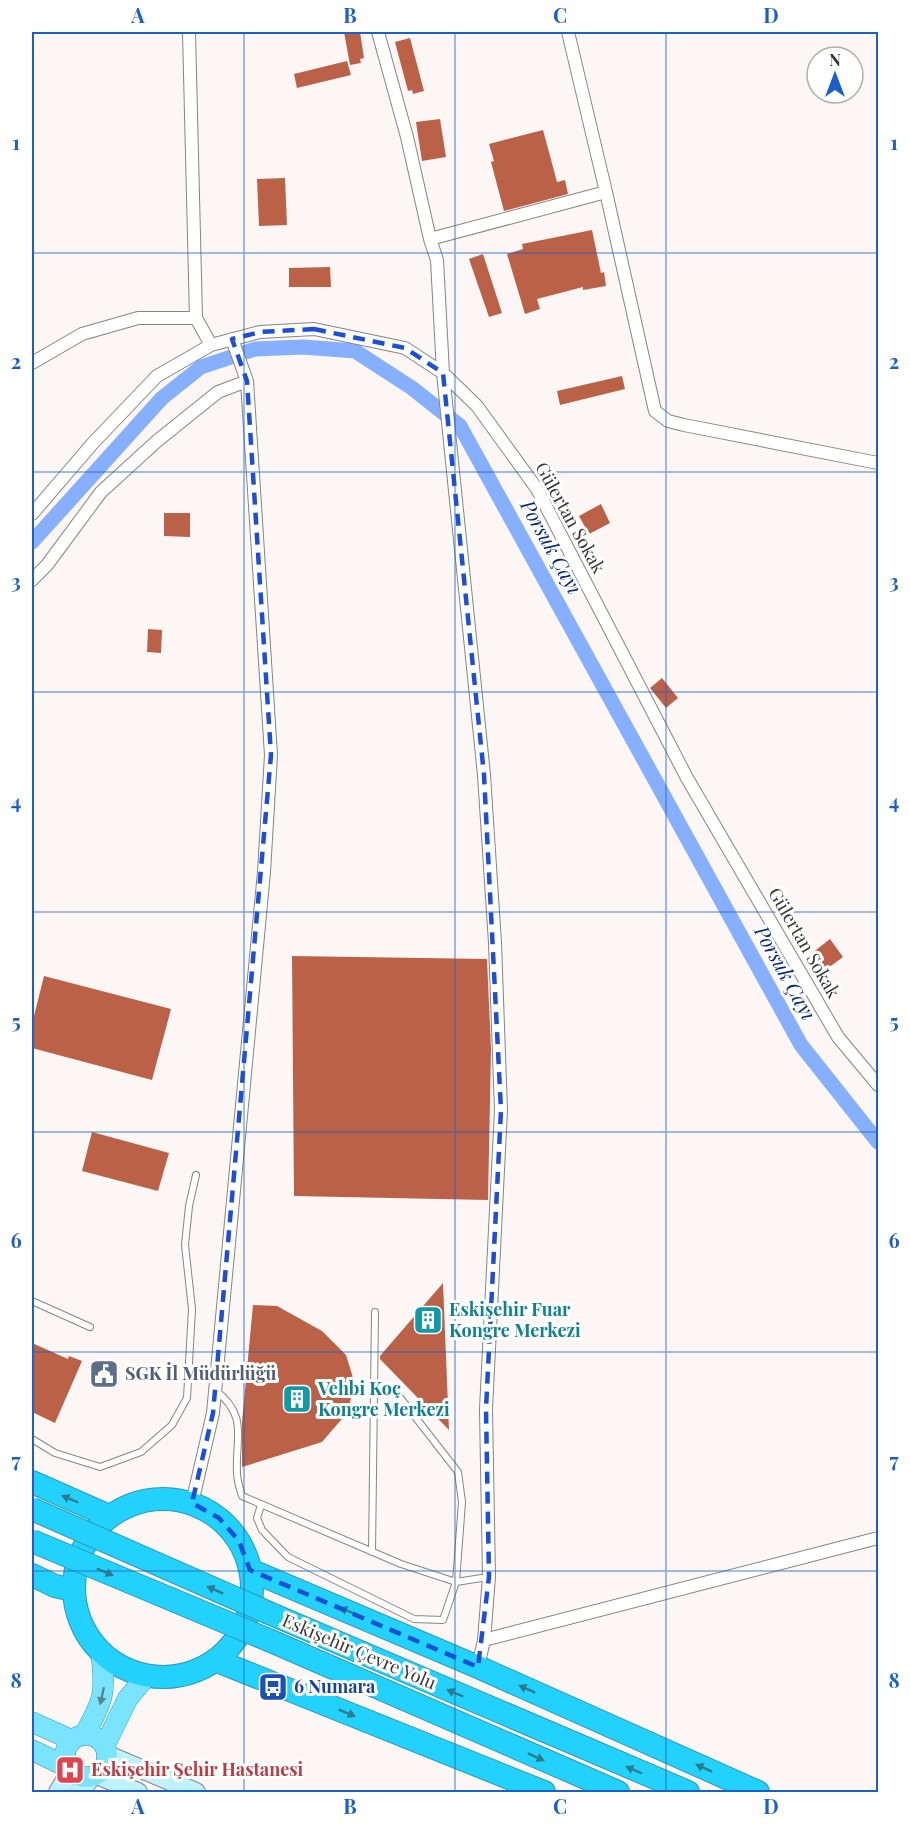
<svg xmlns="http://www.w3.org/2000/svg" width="910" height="1824" viewBox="0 0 910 1824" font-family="'Playfair Display',serif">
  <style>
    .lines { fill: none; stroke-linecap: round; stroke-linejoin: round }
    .canal { stroke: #86b0fd; stroke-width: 15 }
    .building { fill: #ba6148 }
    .lane-casing { stroke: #888481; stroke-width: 8 }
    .street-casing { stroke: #888481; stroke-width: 14 }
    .secondary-casing { stroke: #888481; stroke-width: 20 }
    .primary-casing { stroke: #299bb6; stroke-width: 21 }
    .highway-casing { stroke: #299bb6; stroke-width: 24 }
    .lane { stroke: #fff; stroke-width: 6 }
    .street { stroke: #fff; stroke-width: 12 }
    .secondary { stroke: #bdf2fe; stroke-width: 18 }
    .primary { stroke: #7ae4fe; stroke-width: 20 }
    .highway { stroke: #22d2fd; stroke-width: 22 }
    .highway-bridge-casing { stroke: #299bb6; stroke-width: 24; stroke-linecap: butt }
    .highway-bridge { stroke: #22d2fd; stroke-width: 22 }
    .oneway { fill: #2d7c8e }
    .oneway2 { fill: #55848e }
    .marked { fill: none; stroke: #1d4ed8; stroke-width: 4.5; stroke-dasharray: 12 8; stroke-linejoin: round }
    .grid { fill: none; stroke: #1b5fca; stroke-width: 1.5; stroke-opacity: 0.55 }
    .labels { text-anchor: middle; stroke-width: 6; stroke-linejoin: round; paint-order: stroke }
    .street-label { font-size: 18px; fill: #363533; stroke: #fff }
    .culture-label { font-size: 18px; font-weight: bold; fill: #0d838f; stroke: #fff; text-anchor: start }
    .service-label { font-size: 18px; font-weight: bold; fill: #4e5e75; stroke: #fff; text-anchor: start }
    .transit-label { font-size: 18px; font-weight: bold; fill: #164399; stroke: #fff; text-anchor: start }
    .health-label { font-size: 18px; font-weight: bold; fill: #be3a42; stroke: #fff; text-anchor: start }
    .water-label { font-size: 20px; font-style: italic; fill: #00297f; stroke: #fff }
    .neatline { fill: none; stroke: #1b5fca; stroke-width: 2 }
    .grid-label { font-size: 20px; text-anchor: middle; font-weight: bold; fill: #1b5fca }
  </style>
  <rect width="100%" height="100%" fill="#fcf7f4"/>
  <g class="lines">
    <path class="canal" d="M32,542L162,398L201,367L255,349L303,347L355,351L412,388L460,426L801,1045L878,1142"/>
  </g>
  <path class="building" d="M344,32H360L364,58L360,59L361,63L350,65Z
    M410,38L424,91L413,94L412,90L408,91L395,42Z
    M347,61L351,75L297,88L294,74Z
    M440,119L446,157L422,161L416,122Z
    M543,130L557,182L565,180L568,194L504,211L491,162L494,161L489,144Z
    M285,178L287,225L259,226L257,179Z
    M592,230L601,273L604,272L606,286L583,290V287L537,299L540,309L525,314L507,254L523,249L522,244Z
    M483,254L502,313L489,317L469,259Z
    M330,267L331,287H289V268Z
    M622,376L625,389L560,405L557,391Z
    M601,504L610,523L589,534L579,516Z
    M164,513H190V537L164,536Z
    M148,629L162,630L161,653L147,652Z
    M662,678L678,698L666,708L650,688Z
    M830,939L843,957L824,971L811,954Z
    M292,956L487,959L491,1049L488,1200L294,1196Z
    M44,976L171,1009L152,1080L32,1048V1024Z
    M92,1132L169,1153L158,1191L82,1171Z
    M443,1283L449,1430L380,1359V1356Z
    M253,1305L277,1306L322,1331L346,1355L355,1384L347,1413L322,1442L242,1467V1422Z
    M32,1343L68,1359L69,1356L82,1361L55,1423L32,1412Z"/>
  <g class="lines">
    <g class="lane-casing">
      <path id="lane" d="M32,1301L90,1327
        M215,1390C249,1416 235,1438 237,1473C237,1481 240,1489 242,1496L401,1564L456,1582L488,1577
        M32,1439L55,1453L100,1467L141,1452L172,1425L187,1398L192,1309L185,1245L189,1206L196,1175
        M261,1505L257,1518L262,1530L288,1557L414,1619L443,1620L456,1582L462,1502L458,1472L395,1391
        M372,1552L375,1312"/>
    </g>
    <g class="street-casing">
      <path id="street" d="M189,32L196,318L211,345
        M378,32L407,137L430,239L437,260L443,373L484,775L495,943L501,1110L486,1409L489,1577L484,1640L478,1667
        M568,32L606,192
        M430,239L606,192L655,411L668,421L684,425L878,463
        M32,363L82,334L138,318H196
        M32,514L93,443L157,376L211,345L260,332L314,329L405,348L443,373L477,406L537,489L687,778L838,1037L878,1085
        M32,580L47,565L101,492L157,441L218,392L247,381
        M192,1503L213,1413L264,872L271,755L247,381L232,339
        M484,1640L878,1538"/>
    </g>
    <g class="secondary-casing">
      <path id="secondary" d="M108,1755L196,1792
        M97,1775L138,1792
        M58,1792L71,1770
        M79,1792L92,1777"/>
    </g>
    <g class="primary-casing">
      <path id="primary" d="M32,1722L72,1740
        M65 1756a21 21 0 1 1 42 0a21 21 0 1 1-42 0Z
        M84,1735C104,1699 106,1694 101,1653
        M105,1745L128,1698L147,1676
        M32,1750L69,1768"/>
    </g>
    <g class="highway-casing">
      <path id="highway" d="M32,1482L109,1516
        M74 1588a89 89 0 1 1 178 0a89 89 0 1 1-178 0Z
        M250,1570L478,1667L758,1792
        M32,1575L55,1586L73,1590
        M269,1613L688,1792
        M271,1641L618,1792
        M215,1660L544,1792"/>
    </g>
    <use href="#lane" class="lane"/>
    <use href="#street" class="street"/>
    <use href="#secondary" class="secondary"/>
    <use href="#primary" class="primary"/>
    <use href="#highway" class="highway"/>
    <g class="highway-bridge-casing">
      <path id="highway-bridge" d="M32,1509L269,1613
        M32,1541L271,1641"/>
    </g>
    <use href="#highway-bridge" class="highway-bridge"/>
  </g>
  <defs><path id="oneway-solid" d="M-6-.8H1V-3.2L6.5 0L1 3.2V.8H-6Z" transform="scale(1.5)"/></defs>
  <g class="oneway">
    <use href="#oneway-solid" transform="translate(70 1499) rotate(-157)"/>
    <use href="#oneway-solid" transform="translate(105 1572) rotate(23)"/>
    <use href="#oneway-solid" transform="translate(215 1590) rotate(-156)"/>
    <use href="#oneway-solid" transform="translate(348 1611) rotate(-157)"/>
    <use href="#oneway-solid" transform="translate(527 1689) rotate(-156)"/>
    <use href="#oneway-solid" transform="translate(455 1693) rotate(-157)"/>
    <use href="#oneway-solid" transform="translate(347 1713) rotate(22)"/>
    <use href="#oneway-solid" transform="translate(536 1757) rotate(24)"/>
    <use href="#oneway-solid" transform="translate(704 1768) rotate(-156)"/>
    <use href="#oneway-solid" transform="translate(634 1770) rotate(-157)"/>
  </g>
  <use class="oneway2" href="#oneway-solid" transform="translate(102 1696) rotate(102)"/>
  <path class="marked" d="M314,329L405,348L443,373L484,775L501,1110L486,1409L489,1577L478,1667L250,1570L239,1541L219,1518L192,1503L213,1413L271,755L247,381L232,339L260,332Z"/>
  <path class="grid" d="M244,32V1792M455,32V1792M666,32V1792M32,253H878M32,472H878M32,692H878M32,912H878M32,1132H878M32,1352H878M32,1571H878"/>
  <defs>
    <g id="building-square" transform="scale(1.5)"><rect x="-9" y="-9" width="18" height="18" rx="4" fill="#0f9aa8" stroke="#fff"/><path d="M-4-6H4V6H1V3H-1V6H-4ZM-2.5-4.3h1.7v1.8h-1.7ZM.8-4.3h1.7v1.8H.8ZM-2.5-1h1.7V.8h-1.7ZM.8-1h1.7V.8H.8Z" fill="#fff"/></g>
    <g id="civic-square" transform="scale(1.5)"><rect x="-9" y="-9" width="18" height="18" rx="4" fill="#5c6f8a" stroke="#fff"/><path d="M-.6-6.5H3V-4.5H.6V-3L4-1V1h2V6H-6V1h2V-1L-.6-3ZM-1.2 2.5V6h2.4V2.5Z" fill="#fff"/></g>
    <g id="bus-square" transform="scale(1.5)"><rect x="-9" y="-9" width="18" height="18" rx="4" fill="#1a4fb4" stroke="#fff"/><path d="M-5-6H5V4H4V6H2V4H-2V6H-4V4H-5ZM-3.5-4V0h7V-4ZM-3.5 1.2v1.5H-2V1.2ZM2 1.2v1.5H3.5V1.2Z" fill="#fff"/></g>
    <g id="hospital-square" transform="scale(1.5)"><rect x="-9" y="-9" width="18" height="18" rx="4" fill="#e0444e" stroke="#fff"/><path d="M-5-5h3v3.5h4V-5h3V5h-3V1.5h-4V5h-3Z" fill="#fff"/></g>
  </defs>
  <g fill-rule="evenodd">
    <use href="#building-square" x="428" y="1320"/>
    <use href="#civic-square" x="104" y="1374"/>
    <use href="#building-square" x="297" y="1399"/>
    <use href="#bus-square" x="273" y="1687"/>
    <use href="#hospital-square" x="70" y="1770"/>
  </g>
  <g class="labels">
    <g class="street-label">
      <text transform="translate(570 518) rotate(61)" y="6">Gülertan Sokak</text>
      <text transform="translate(804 943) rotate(60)" y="6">Gülertan Sokak</text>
      <text transform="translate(359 1652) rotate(23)" y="6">Eskişehir Çevre Yolu</text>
    </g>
    <g class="culture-label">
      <text x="449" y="1316">Eskişehir Fuar<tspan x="449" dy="21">Kongre Merkezi</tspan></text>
      <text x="318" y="1395">Vehbi Koç<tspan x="318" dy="21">Kongre Merkezi</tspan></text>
    </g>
    <g class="service-label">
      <text x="125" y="1380">SGK İl Müdürlüğü</text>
    </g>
    <g class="transit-label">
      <text x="294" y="1693">6 Numara</text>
    </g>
    <g class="health-label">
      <text x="91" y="1776">Eskişehir Şehir Hastanesi</text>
    </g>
    <g class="water-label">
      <text transform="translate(551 547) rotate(61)" y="7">Porsuk Çayı</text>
      <text transform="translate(785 973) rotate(61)" y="7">Porsuk Çayı</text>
    </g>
  </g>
  <rect width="910" height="1824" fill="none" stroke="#ffffff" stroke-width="66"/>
  <g transform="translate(835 75)"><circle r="28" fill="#ffffff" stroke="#afaead" stroke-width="1.5"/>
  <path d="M0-4.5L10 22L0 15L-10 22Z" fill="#1b5fca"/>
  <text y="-9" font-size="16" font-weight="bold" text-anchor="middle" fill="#363533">N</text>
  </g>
  <rect x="33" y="33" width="844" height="1758" class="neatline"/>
  <g class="grid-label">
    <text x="138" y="23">A</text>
    <text x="350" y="23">B</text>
    <text x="560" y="23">C</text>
    <text x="771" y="23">D</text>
    <text x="16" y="150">1</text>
    <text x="894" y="150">1</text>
    <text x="16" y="369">2</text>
    <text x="894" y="369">2</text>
    <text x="16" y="589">3</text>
    <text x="894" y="589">3</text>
    <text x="16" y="809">4</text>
    <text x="894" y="809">4</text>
    <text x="16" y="1029">5</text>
    <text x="894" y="1029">5</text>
    <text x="16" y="1248">6</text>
    <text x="894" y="1248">6</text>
    <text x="16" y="1468">7</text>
    <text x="894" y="1468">7</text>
    <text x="16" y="1688">8</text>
    <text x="894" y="1688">8</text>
    <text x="138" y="1814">A</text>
    <text x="350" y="1814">B</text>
    <text x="560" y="1814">C</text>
    <text x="771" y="1814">D</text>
  </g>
</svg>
